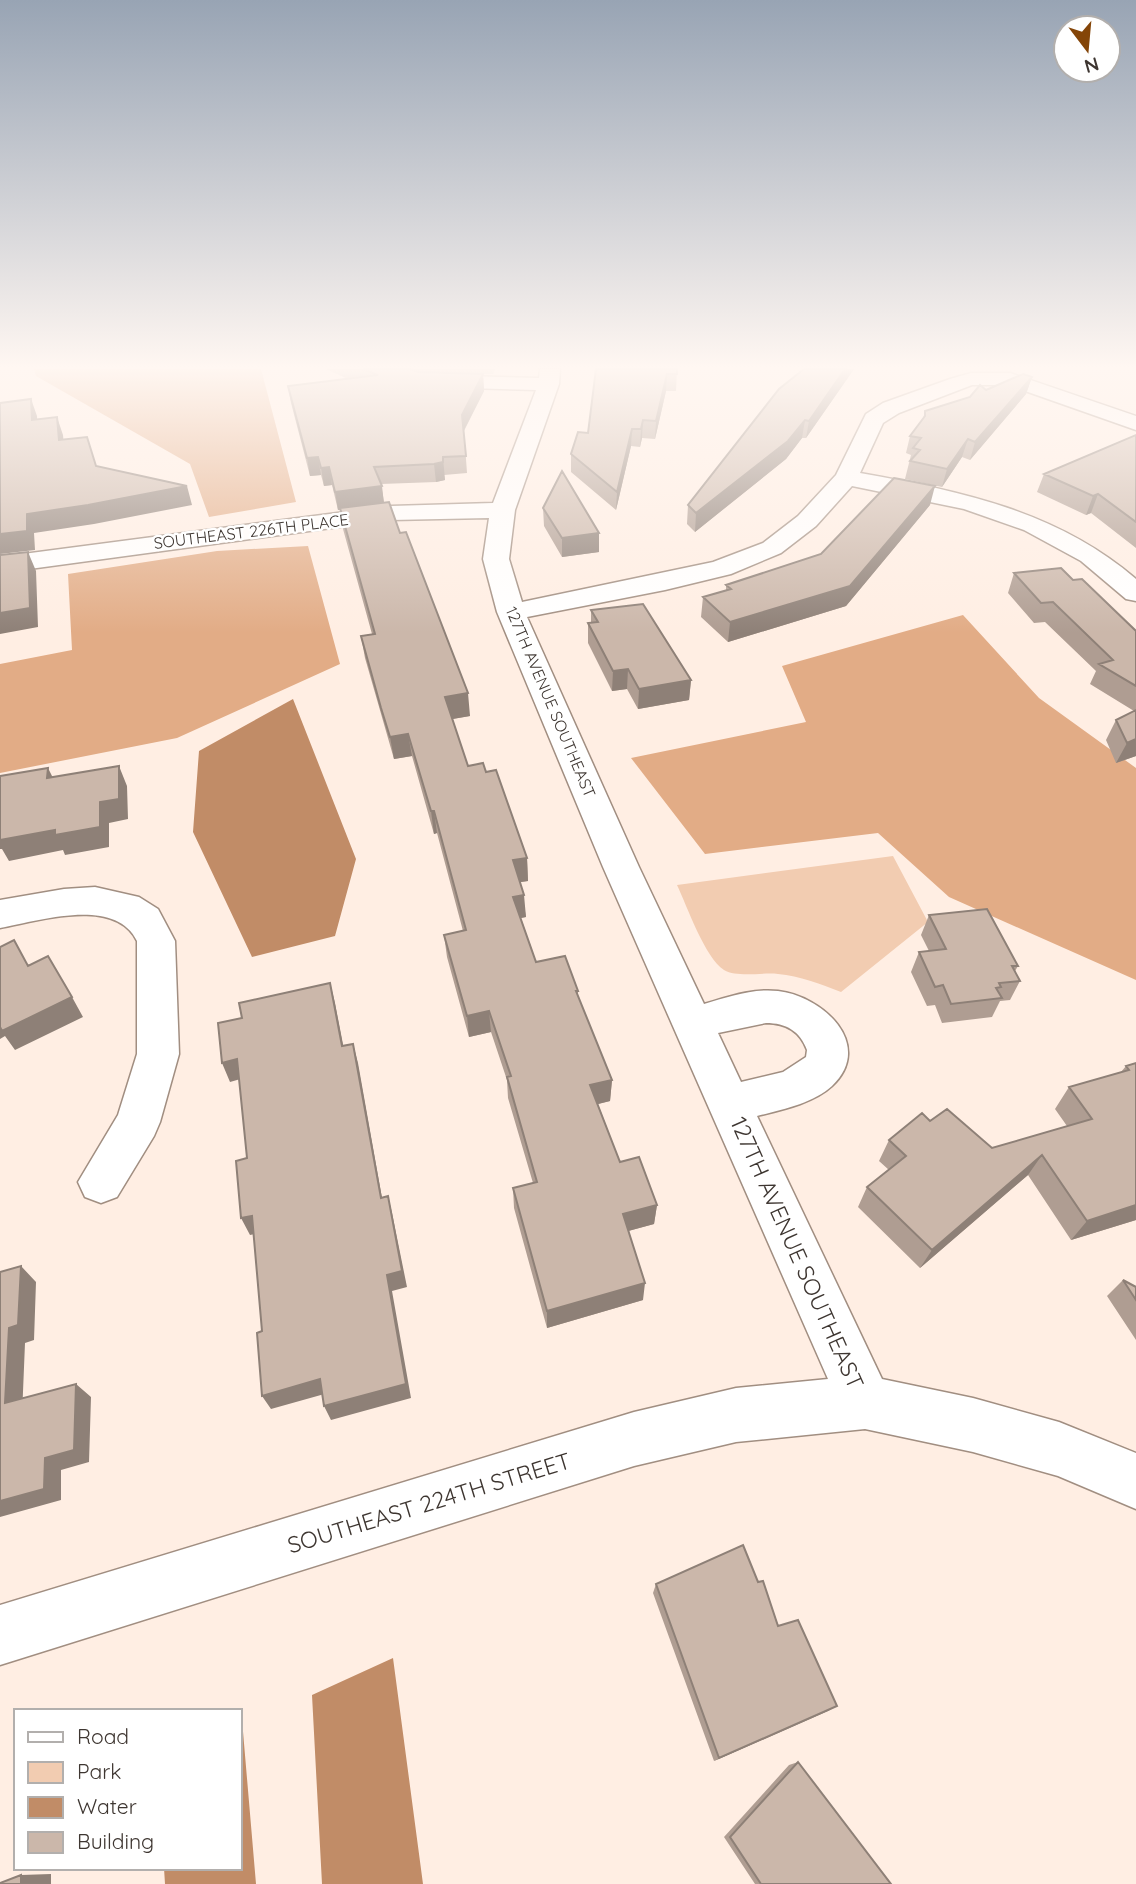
<svg xmlns="http://www.w3.org/2000/svg" width="1136" height="1884" viewBox="0 0 1136 1884" font-family="Quicksand,sans-serif">
  <style>
    .green { fill: #f2ccb1 }
    .forest { fill: #e2ac86 }
    .water { fill: #c18c67 }
    .lines { fill: none; stroke-linecap: round; stroke-linejoin: round }
    .street-casing { stroke: #a18e81; stroke-width: 3 }
    .street { fill: #fff; fill-rule: evenodd }
    .wall { fill: #af9d92 }
    .shaded-wall { fill: #8e8077 }
    .building { fill: #cbb7aa; stroke: #8e8077; stroke-width: 2 }
    .labels { text-anchor: middle; stroke-width: 5; stroke-linejoin: round; paint-order: stroke }
    .far-street-label { font-size: 16px; fill: #3e3631; stroke: #fff }
    .near-street-label { font-size: 23px; fill: #3e3631; stroke: #fff }
  </style>
  <rect width="100%" height="100%" fill="#ffeee3"/>
  <path class="green" d="M893,856L928,922L841,992C820,984 800,976 778,974C763,972 738,978 724,970C705,958 687,906 677,885Z"/>
  <path class="forest" d="M34,369H261L296,502L209,517L190,464L36,376Z
    M308,546L340,664L177,738L0,773V664L72,650L68,574L217,551Z
    M963,615L1039,698L1136,768V980L949,897L878,833L705,854L631,758L806,722L782,666Z"/>
  <path class="water" d="M293,699L356,859L335,936L252,957L193,832L199,751Z
    M393,1658L423,1884H322L312,1695Z
    M241,1708L256,1884H165L164,1868H240V1711H234Z"/>
  <g class="lines">
    <g class="street-casing">
      <path id="street" d="M540,369H560L559,384L515,510L509,559L522,602L713,562L763,543L798,516L836,475L866,414L883,403L950,379L971,373H1010L1136,416V430L1008,385H972L899,413L883,423L860,473C960,491 1057,511 1136,579V601L1126,599L1081,561L1024,530L964,509L852,486L816,526L781,553L731,574L665,590L527,617L639,867L704,1004C728,997 753,988 778,991C823,996 875,1045 832,1086C814,1103 781,1110 757,1116L882,1379L973,1398L1059,1422L1136,1453V1509L1058,1476L973,1452L865,1429L736,1442L634,1466L0,1665V1605L634,1412L736,1388L828,1379L603,867L497,612L483,559L489,518L391,520L0,573V557L391,506L493,503L536,390L432,387L425,385L422,381L425,377L432,375L539,378ZM766,1023C786,1023 800,1031 807,1050L806,1057L783,1072L741,1082L718,1033Z
        M95,887L139,897L158,909L175,941L179,1054L160,1122L154,1136L117,1197L101,1203L85,1197L78,1182L118,1115L137,1054V941C115,896 39,921 0,928V900L64,889Z"/>
    </g>
    <use href="#street" class="street"/>
  </g>
  <path class="wall" d="M326,369H495L493,374L418,372L483,374L484,391L464,431L467,473L444,475L445,480L436,482L381,484L384,502L470,716L452,719L468,766L486,772L527,858L528,881L520,882L526,917L521,918L536,962L578,991V997L612,1080L610,1101L598,1104L620,1162L657,1205L654,1224L628,1231L643,1300L547,1328L514,1208L513,1188L533,1183L508,1098L507,1080L491,1032L469,1037L447,957L444,935L463,931L437,833L434,834L412,756L394,759L365,658L361,636L372,634L343,529L340,510H338L332,485L324,486L321,475L310,476L291,403L288,386L348,379Z
    M596,369H677L676,391H666L655,439L642,438L640,447L631,446L616,510L571,472V454L588,433Z
    M804,369H854L806,438H802L786,459L695,532L687,524L688,505Z
    M1032,377L1026,394L970,460L962,457L942,487L905,479L911,455L906,453L910,436L923,419L925,411L970,397L986,390Z
    M1136,435V548L1091,513L1086,515L1037,492L1044,474Z
    M930,505L846,606L728,642L701,617L703,597L726,591V585L821,554Z
    M543,508L599,533V552L562,557L544,526Z
    M1014,573L1073,580L1136,631V756L1116,763L1106,740L1116,720L1134,711L1090,684L1096,671L1045,622L1034,623L1008,593Z
    M591,610L691,680L689,700L638,709L627,689L612,691L588,643V623H591Z
    M929,915L1018,966L1015,971L1020,981L1010,1000L1000,1001L992,1017L942,1023L935,1005L927,1006L911,972L919,952L929,951L921,935Z
    M1136,1063V1220L1071,1240L1028,1175L920,1268L858,1207L867,1187L889,1170L879,1161L889,1140L930,1121L992,1148L1067,1126L1055,1109L1069,1087L1121,1072L1126,1066Z
    M1123,1280L1136,1287V1340L1107,1296Z
    M758,1582L778,1626L837,1706L714,1761L653,1593L656,1584Z
    M798,1762L891,1884H755L724,1837L789,1765Z"/>
  <path class="shaded-wall" d="M845,369H854L806,438L809,421Z
    M483,374L484,391L463,432L462,415Z
    M667,374L666,391L655,439L656,421Z
    M1032,377L1026,394L970,460L975,442Z
    M31,399L37,416L38,438L32,420Z
    M57,417L63,435L65,458L59,440Z
    M643,420L642,438L640,447L641,429Z
    M805,420L802,438L786,459L695,532L696,513Z
    M632,429L631,446L616,510L617,492Z
    M968,439L962,457L942,487L947,469Z
    M318,457L321,475L310,476L307,458Z
    M443,457L445,480L436,482L434,464Z
    M329,467L332,485L324,486L321,468Z
    M187,486L192,505L94,524L34,533L35,550L0,554V534L27,514Z
    M382,486L384,504L338,510L335,492Z
    M935,486L930,505L846,606L728,642L730,622Z
    M1098,494L1091,513L1086,515L1093,496Z
    M599,533V552L562,557V538Z
    M28,552L36,571L38,627L0,634V613Z
    M628,669L627,689L612,691L613,671Z
    M691,680L689,700L638,709L639,689Z
    M468,693L470,716L447,720L445,697Z
    M408,734L412,756L394,759L390,737Z
    M1136,739V756L1116,763L1127,743Z
    M119,766L127,786L128,819L109,823V847L65,855L63,850L9,861L2,849H0V828L100,802Z
    M48,768L58,788L47,778Z
    M431,811H434L437,833L434,834Z
    M527,858L528,881L514,883L513,860Z
    M524,895L526,917L515,919L513,897Z
    M330,983L335,1003L347,1065L342,1046Z
    M72,997L83,1017L15,1050L5,1036L0,1039V1024Z
    M489,1011L491,1032L469,1037L467,1016Z
    M353,1044L358,1063L385,1215L381,1198Z
    M237,1059L244,1078L230,1082L222,1063Z
    M612,1080L610,1101L590,1106V1085Z
    M1042,1155L1028,1175L920,1268L932,1250Z
    M388,1196L392,1213L407,1287L392,1291L411,1398L331,1420L324,1406L387,1275Z
    M657,1205L654,1224L621,1233L623,1214Z
    M1136,1205V1220L1071,1240L1087,1221Z
    M252,1216L260,1233L250,1235L241,1218Z
    M21,1266L36,1282L34,1340L25,1343L22,1416L5,1403L9,1328Z
    M645,1283L643,1300L547,1328V1311Z
    M320,1379L328,1393L271,1409L262,1396Z
    M76,1384L91,1397L89,1462L61,1470V1500L0,1517V1501L45,1458Z
    M837,1706L828,1711L714,1761L719,1758Z
    M51,1874V1884H21V1875Z"/>
  <path class="building" d="M363,369H410L418,372L483,374L462,415L466,456L443,457V462L434,464L374,467L382,486L335,492L329,467L321,468L318,457L307,458L288,386L378,375Z
    M596,369H677V374H667L656,421L643,420L641,429H632L617,492L571,454L578,432L588,433Z
    M804,369H845L809,421L805,420L788,441L696,513L688,505L779,389Z
    M1023,374L1032,377L975,442L968,439L947,469L910,461L920,450L913,448L921,438L910,436L925,416V411L970,397L980,385L986,390Z
    M31,399L32,420L57,417L59,440L87,437L96,466L187,486L88,505L27,514V531L0,534V403Z
    M1136,435V522L1098,494L1093,496L1044,474Z
    M562,471L599,533L562,538L543,508Z
    M894,478L935,486L850,586L730,622L703,597L731,589L726,585L821,554Z
    M389,502L400,533L406,532L468,693L445,697L468,766L483,763L486,772L496,770L527,858L513,860L524,895L513,897L536,962L565,956L578,991H576L612,1080L590,1085L620,1162L639,1157L657,1205L623,1214L645,1283L547,1311L513,1188L537,1182L507,1077L511,1076L489,1011L467,1016L444,935L466,930L434,811H431L408,734L390,737L381,708L361,636L375,634L340,508Z
    M28,552L30,608L0,613V555Z
    M1061,568L1073,580L1082,579L1136,631V686L1099,664L1113,660L1053,602L1041,603L1014,573Z
    M643,604L691,680L639,689L628,669L613,671L588,623L598,622L591,610Z
    M1136,710V739L1127,743L1116,720Z
    M119,766V799L100,802V827L55,835V830L0,840V776L48,768L47,778Z
    M987,909L1018,966H1012L1020,981L999,983L1001,987L996,988L1002,998L951,1004L943,985L935,987L919,952L946,949L929,915Z
    M14,940L28,966L48,956L72,997L2,1031L0,1027V947Z
    M330,983L342,1046L353,1044L381,1198L388,1196L402,1271L387,1275L406,1384L324,1406L320,1379L262,1396L257,1333L262,1331L252,1216L241,1218L236,1161L247,1158L237,1059L222,1063L218,1023L242,1018L239,1003Z
    M1136,1063V1205L1087,1221L1042,1155L932,1250L867,1187L906,1156L889,1140L922,1113L930,1121L947,1109L992,1148L1092,1119L1069,1087L1129,1070L1126,1066Z
    M21,1266L18,1325L9,1328L5,1403L76,1384L74,1450L45,1458L44,1489L0,1501V1272Z
    M1123,1280L1136,1287V1300Z
    M743,1545L758,1582L763,1581L778,1626L798,1620L837,1706L719,1758L656,1584Z
    M798,1762L891,1884H761L730,1837Z
    M21,1875V1884H0V1883Z"/>
  <linearGradient id="sky" x2="0" y2="1"><stop stop-color="#98a4b4"/><stop offset="0.58" stop-color="#fff7f2"/><stop offset="1" stop-color="#fff7f2" stop-opacity="0"/></linearGradient>
  <rect width="1136" height="633" fill="url(#sky)"/>
  <g class="labels">
    <g class="far-street-label">
      <text transform="translate(251 531) rotate(-7)" y="6">SOUTHEAST 226TH PLACE</text>
      <text transform="translate(551 702) rotate(67)" y="6">127TH AVENUE SOUTHEAST</text>
    </g>
    <g class="near-street-label">
      <text transform="translate(797 1253) rotate(66)" y="8">127TH AVENUE SOUTHEAST</text>
      <text transform="translate(429 1503) rotate(-17)" y="8">SOUTHEAST 224TH STREET</text>
    </g>
  </g>
  <rect x="14" y="1709" width="228" height="161" fill="#ffffff" stroke="#b2afad" stroke-width="2"/>
  <rect x="28" y="1732" width="35" height="10" fill="#ffffff" stroke="#b2afad" stroke-width="2"/>
  <text x="77" y="1744" font-size="21" fill="#3e3631">Road</text>
  <rect x="28" y="1762" width="35" height="21" fill="#f2ccb1" stroke="#b2afad" stroke-width="2"/>
  <text x="77" y="1779" font-size="21" fill="#3e3631">Park</text>
  <rect x="28" y="1797" width="35" height="21" fill="#c18c67" stroke="#b2afad" stroke-width="2"/>
  <text x="77" y="1814" font-size="21" fill="#3e3631">Water</text>
  <rect x="28" y="1832" width="35" height="21" fill="#cbb7aa" stroke="#b2afad" stroke-width="2"/>
  <text x="77" y="1849" font-size="21" fill="#3e3631">Building</text>
  <g transform="translate(1087 49) rotate(164)"><circle r="33" fill="#ffffff" stroke="#b2afad" stroke-width="2"/>
  <path d="M0-5L12 26L0 18L-12 26Z" fill="#844508"/>
  <text y="-10" font-size="19" font-weight="bold" text-anchor="middle" fill="#3e3631">N</text>
  </g>
</svg>
